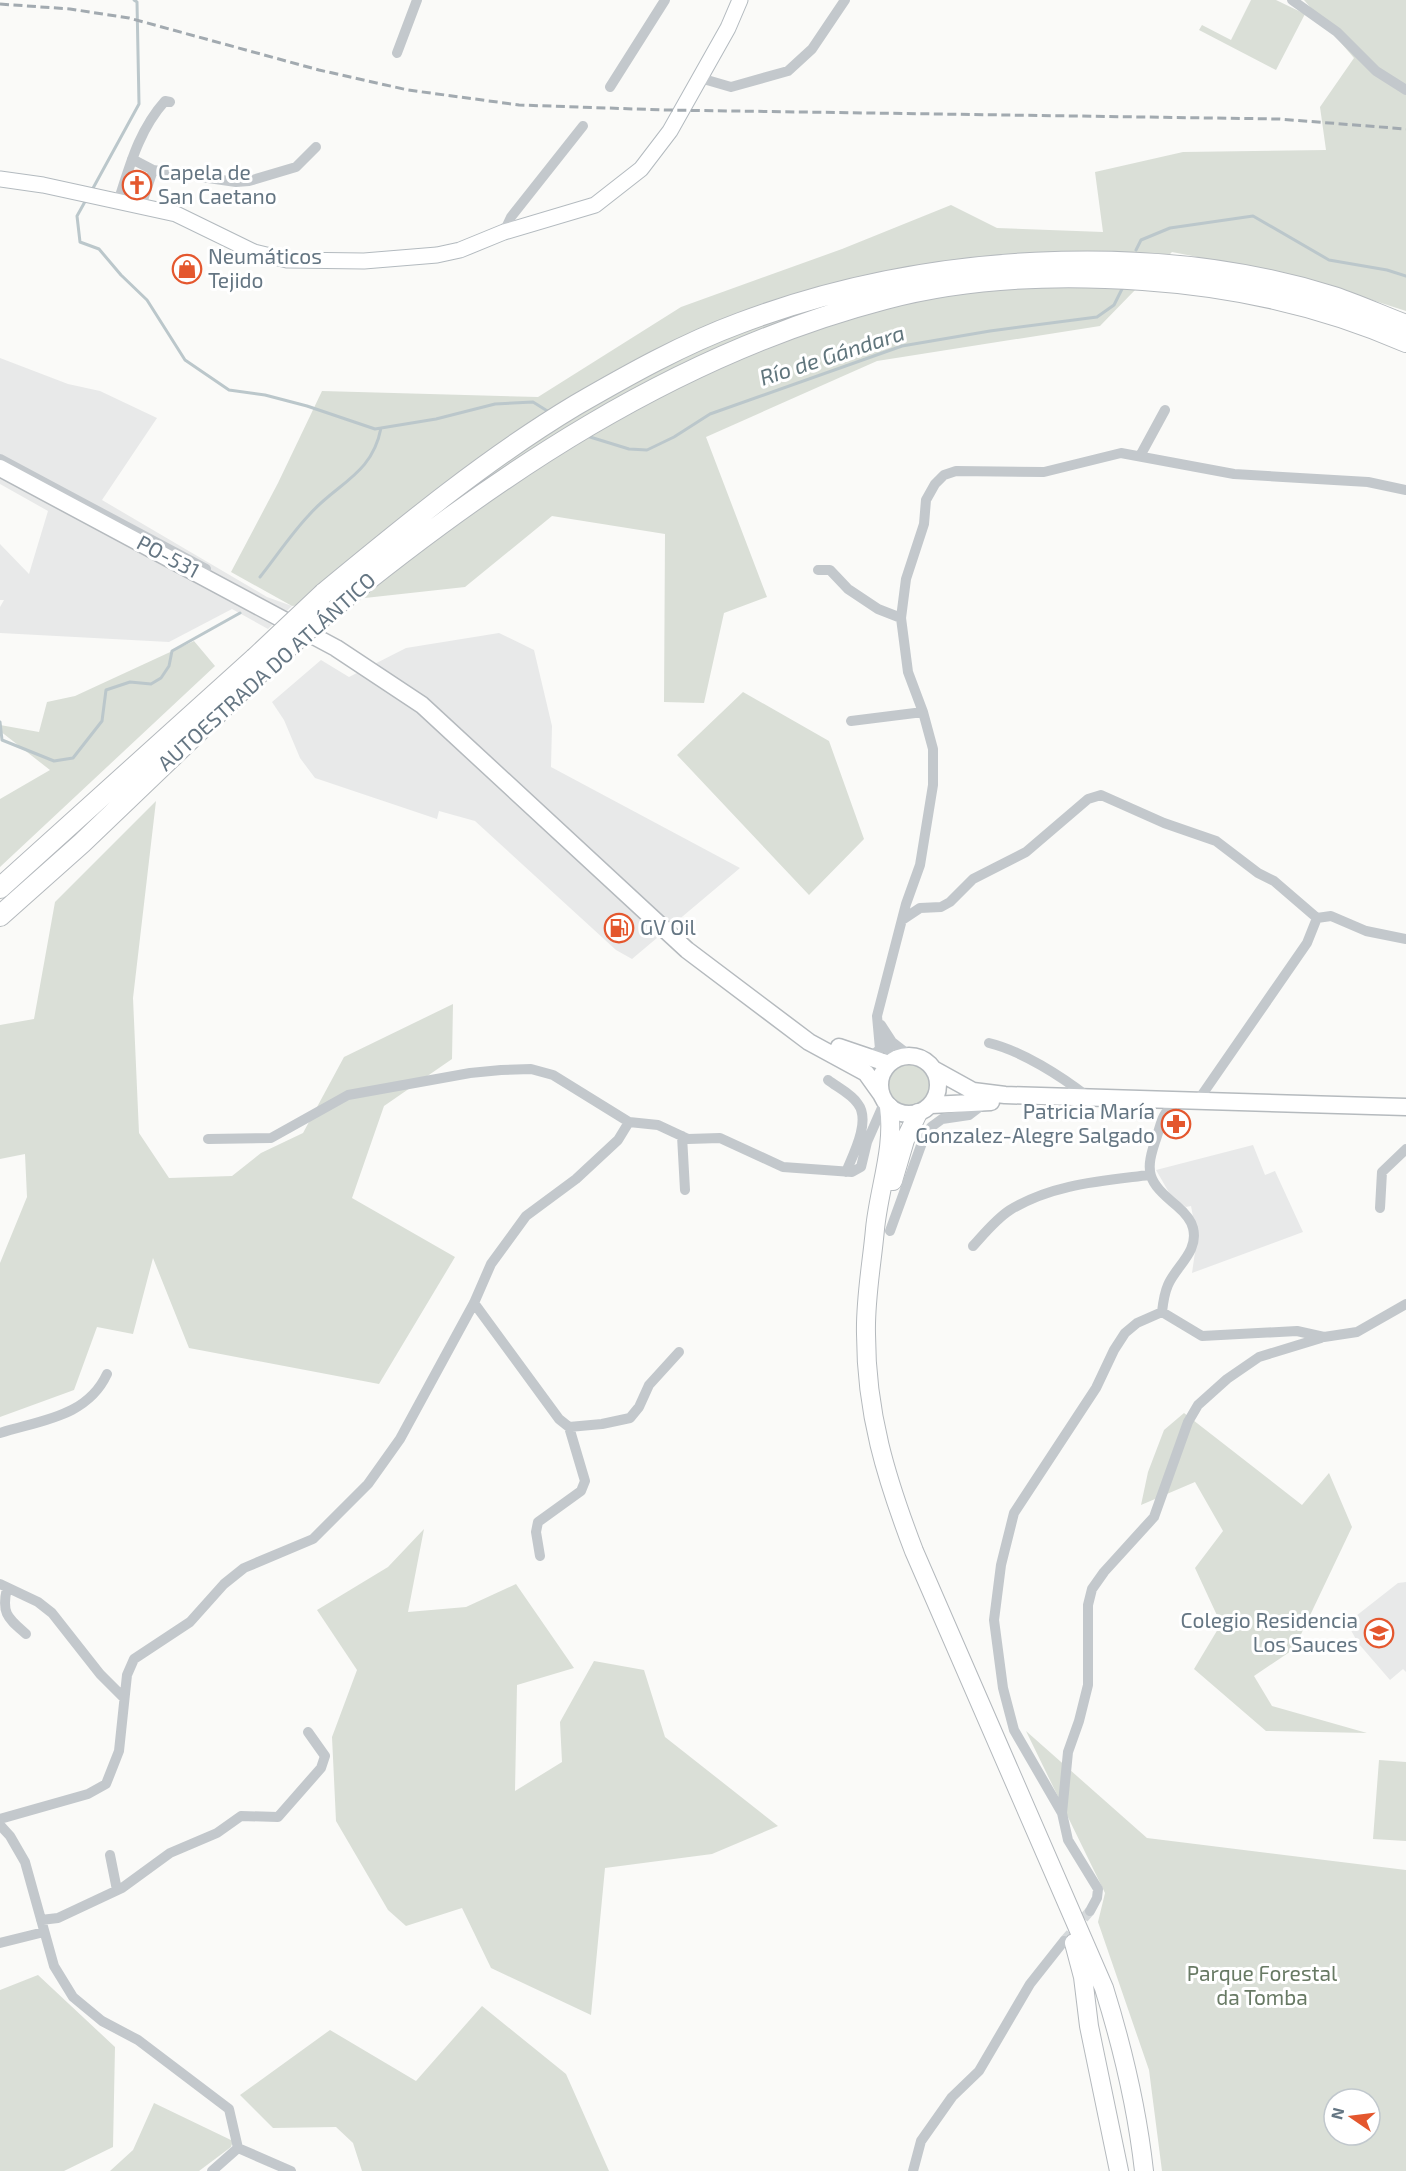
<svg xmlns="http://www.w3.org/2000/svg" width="1406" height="2171" viewBox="0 0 1406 2171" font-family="'Exo 2',sans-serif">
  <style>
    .built { fill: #e8e9e9 }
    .green { fill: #dadfd7; fill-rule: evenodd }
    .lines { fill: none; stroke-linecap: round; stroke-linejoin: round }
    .stream { stroke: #bbc7cb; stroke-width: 3 }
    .minor-tunnel { stroke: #d5d9db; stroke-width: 10; stroke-dasharray: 10 5; stroke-linecap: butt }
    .secondary-casing { stroke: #b3babf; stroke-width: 17 }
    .primary-casing { stroke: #b5babe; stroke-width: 19 }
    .trunk-casing { stroke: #b4b9bd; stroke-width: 20 }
    .motorway-casing { stroke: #b4b9bd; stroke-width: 22 }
    .minor { stroke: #c3c8cc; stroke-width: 10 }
    .secondary { stroke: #fff; stroke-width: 15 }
    .primary { stroke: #fff; stroke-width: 16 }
    .trunk { stroke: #fff; stroke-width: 18 }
    .motorway { stroke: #fff; stroke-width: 20 }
    .rail { stroke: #a2aab0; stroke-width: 3; stroke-dasharray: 9 4.5; stroke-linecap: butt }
    .motorway-bridge-casing { stroke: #b4b9bd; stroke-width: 22; stroke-linecap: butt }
    .motorway-bridge { stroke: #fff; stroke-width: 20 }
    .labels { text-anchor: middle; stroke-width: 6; stroke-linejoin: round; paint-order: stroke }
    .poi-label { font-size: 21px; fill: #657683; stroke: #fff; text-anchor: start }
    .street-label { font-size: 21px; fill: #657683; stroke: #fff }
    .park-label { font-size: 21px; fill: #687a64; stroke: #fff }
    .water-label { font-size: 22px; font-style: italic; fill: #60757c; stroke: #fff }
  </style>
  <rect width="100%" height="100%" fill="#fafaf8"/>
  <path class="built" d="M0,358L68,384L100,391L157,418L102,500L267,597L292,606L268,629L232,609L169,642L0,633V607L4,600H0V544L29,574L48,511L0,484Z
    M499,633L534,650L552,726L551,767L740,868L632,959L616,950L475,821L439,811L437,819L315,778L300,758L284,720L272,702L321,660L349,677L406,648Z
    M1253,1145L1265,1175L1275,1171L1303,1232L1192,1273L1197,1238L1191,1206L1186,1207L1171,1196L1156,1170Z
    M1406,1582V1672L1403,1669L1390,1680L1358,1643L1347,1623L1398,1583Z"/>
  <path class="green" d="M1251,0H1276L1305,14L1276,70L1199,30L1202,25L1231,40Z
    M1304,0H1406V311L1304,278L1172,252L1100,326L877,361L706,437L767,597L724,613L704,703L664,702L665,534L552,516L465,587L292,606L231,572L278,483L322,391L538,397L681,307L842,249L951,205L997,228L1103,232L1095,172L1183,152L1326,150L1320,107L1354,58Z
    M194,641L215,666L0,867V799L50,770L0,731V725L39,732L47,702L75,696Z
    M743,692L829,741L864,839L809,895L677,755Z
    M156,801L133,998L139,1133L169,1178L232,1176L261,1153L303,1133L344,1057L453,1004L452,1059L384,1106L352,1198L455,1257L379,1384L189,1348L153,1258L133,1334L97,1327L74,1390L0,1417V1263L27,1197L25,1154L0,1159V1025L34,1019L55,902Z
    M888 1085a21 21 0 1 1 42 0a21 21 0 1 1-42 0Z
    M1184,1413L1302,1505L1329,1473L1352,1527L1294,1649L1254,1676L1272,1706L1367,1733L1266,1731L1194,1669L1221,1624L1195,1568L1223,1531L1195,1482L1141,1505L1148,1472L1164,1430Z
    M424,1529L408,1612L466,1607L516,1584L574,1668L517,1685L515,1791L562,1762L560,1722L594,1661L644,1670L665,1737L778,1826L712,1854L605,1868L591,2015L491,1968L462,1908L406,1926L388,1910L336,1821L332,1737L357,1670L317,1610L388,1567Z
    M1026,1731L1147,1838L1406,1870V2171H1162L1149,2070L1098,1922L1105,1893ZM1334,2099H1370V2135H1334Z
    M1379,1760L1406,1762V1841L1373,1839Z
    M38,1975L115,2047L113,2147L64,2171H0V1990Z
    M482,2006L566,2074L609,2171H362L353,2143L336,2127L273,2128L240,2095L330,2030L416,2081Z
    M154,2103L233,2141L231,2147L199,2171H110L133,2150Z"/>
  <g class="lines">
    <path class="stream" d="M92,190L139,104L137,2L134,0
      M87,198L77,216L80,242L99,249L121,275L147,300L185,360L229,390L265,395L307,406L375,429L436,419L495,404L533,402L549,412
      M1136,250L1141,240L1170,228L1253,216L1329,260L1387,270L1406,276
      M590,437L629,449L647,450L674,437L710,414L902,346L990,331L1097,317L1114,305L1122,289
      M260,577C276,557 291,534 309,515C337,483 372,475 381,428
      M0,722L2,740L54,761L73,758L102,721L106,690L130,682L151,684L161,678L169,666L172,651L240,613"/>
    <path class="minor-tunnel" d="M1064,1941L1090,1911"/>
    <g class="secondary-casing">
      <path id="secondary" d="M0,179L43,185L176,214L254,252L287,260L364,261L437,255L460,250L504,232L595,205L641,169L670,131L728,28L740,0"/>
    </g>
    <g class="primary-casing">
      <path id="primary" d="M0,468L336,648L422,705L687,950L809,1042L866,1073L881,1094
        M839,1047L889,1064
        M880 1085a29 29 0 1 1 58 0a29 29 0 1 1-58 0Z
        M935,1070L973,1091L1005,1095L1406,1107
        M931,1105L991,1102"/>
    </g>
    <g class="trunk-casing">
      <path id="trunk" d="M889,1107C895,1148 879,1188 875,1229C872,1263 865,1299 866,1334C866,1413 886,1478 914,1551L1104,1988C1123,2049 1137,2108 1144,2171
        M893,1181L905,1140L918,1113
        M1074,1943L1083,1977L1089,2026L1119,2171"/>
    </g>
    <g class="motorway-casing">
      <path id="motorway" d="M324,593C404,527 486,459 576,405C628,375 683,344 740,323C920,255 1149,239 1334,297C1358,305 1382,316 1406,325
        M328,612C494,476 674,354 885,299C968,277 1058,274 1143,280C1232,286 1324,306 1406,342
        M0,888L255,658
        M0,916L82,843L269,664"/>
    </g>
    <path class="minor" d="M1292,0L1337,32L1376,71L1406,90
      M397,53L417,0
      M700,78L731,87L788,71L812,49L845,0
      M610,87L665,0
      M132,159L153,170L236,182L249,181L296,167L316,147
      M118,202C130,165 139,130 165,101L170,102
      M141,206L153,170
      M504,232L511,217L583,126
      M1140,456L1165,410
      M0,459L206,569
      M818,570H830L848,589L878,609L901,618
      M851,721L923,712
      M902,920L920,908L941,907L950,902L973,879L1026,852L1088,799L1101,795L1164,823L1216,841L1258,873L1274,881L1317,918L1331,916L1366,931L1406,939
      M881,1025L892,1042L910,1056
      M880,1037L886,1042L892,1061
      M989,1043C1022,1051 1061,1076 1088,1097
      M868,1059L880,1049L877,1016L906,904L920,865L933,785V749L923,712L908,672L901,618L906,579L924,524L926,500L935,484L944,475L956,471L1044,472L1121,453L1234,474L1368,482L1406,490
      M828,1080C837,1087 852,1094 858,1104C871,1121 853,1155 846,1172
      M1197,1102L1307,943L1317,918
      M682,1136L685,1190
      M208,1139L271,1138L348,1095L470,1073L501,1070L531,1069L553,1075L629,1122
      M1380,1208L1382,1172L1406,1149
      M890,1231L923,1140L931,1127L942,1119L969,1115L986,1102
      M973,1246C984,1234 996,1219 1010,1210C1052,1184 1101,1181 1149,1175
      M474,1303L559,1419L569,1427L602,1424L630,1418L639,1407L649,1385L679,1352
      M1162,1312C1163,1303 1164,1294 1168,1285C1176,1266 1199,1252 1193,1228C1191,1220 1184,1212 1177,1206C1147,1181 1144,1173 1157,1136C1161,1124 1162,1112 1174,1106
      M0,1433C41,1420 87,1417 107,1374
      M540,1556L536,1532L538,1522L581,1491L585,1481L569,1427
      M0,1584L38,1602L52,1613L100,1674L124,1698
      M7,1588C1,1614 8,1618 26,1634
      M1062,1813L1014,1730L1003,1688L994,1620L1001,1565L1014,1513L1096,1388L1114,1350L1125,1333L1137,1323L1162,1312L1202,1336L1297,1331L1324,1337L1357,1332L1406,1304
      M0,1819L88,1794L106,1784L119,1751L127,1675L134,1659L190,1622L224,1584L244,1568L313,1539L368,1484L400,1439L474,1303L491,1264L526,1216L576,1179L618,1140L629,1122L658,1125L688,1139L720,1138L783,1167L852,1172L861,1167L867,1142L885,1101
      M0,1825L10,1836L25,1862L54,1966L73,1997L102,2021L138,2040L229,2109L238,2148L291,2171
      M110,1855L117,1890
      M1090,1911L1097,1898L1098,1889L1068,1840L1062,1813L1068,1752L1079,1721L1088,1685V1605L1092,1589L1104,1572L1154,1517L1188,1422L1198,1405L1227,1379L1259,1357L1321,1338
      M41,1920L58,1918L122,1888L170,1853L217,1833L241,1816L278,1817L321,1768L325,1756L308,1732
      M0,1943L44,1932
      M212,2171L238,2148
      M913,2171L921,2141L952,2097L979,2071L1030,1984L1064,1941"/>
    <use href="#secondary" class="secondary"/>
    <use href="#primary" class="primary"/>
    <use href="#trunk" class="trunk"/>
    <use href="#motorway" class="motorway"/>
    <path class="rail" d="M0,4L70,9L129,18L319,70L408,90L519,105L665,110L1279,119L1406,129"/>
    <g class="motorway-bridge-casing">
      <path id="motorway-bridge" d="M255,658L324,593
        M269,664L328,612"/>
    </g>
    <use href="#motorway-bridge" class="motorway-bridge"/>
  </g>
  <defs>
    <g id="church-ring" transform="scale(1.5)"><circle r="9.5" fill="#fff" stroke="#e4572e" stroke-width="1.5"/><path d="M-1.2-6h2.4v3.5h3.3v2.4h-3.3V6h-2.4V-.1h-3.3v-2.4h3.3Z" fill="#e4572e"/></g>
    <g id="shop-ring" transform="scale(1.5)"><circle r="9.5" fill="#fff" stroke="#e4572e" stroke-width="1.5"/><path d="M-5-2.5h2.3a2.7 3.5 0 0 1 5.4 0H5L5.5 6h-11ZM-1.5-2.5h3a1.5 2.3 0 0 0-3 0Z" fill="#e4572e"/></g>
    <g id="fuel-ring" transform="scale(1.5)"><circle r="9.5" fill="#fff" stroke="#e4572e" stroke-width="1.5"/><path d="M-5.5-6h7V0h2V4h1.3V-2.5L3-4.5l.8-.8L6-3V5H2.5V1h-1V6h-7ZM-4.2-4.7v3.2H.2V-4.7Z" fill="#e4572e"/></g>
    <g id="pharmacy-ring" transform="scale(1.5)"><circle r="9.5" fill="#fff" stroke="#e4572e" stroke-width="1.5"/><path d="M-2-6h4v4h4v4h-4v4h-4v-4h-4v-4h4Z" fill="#e4572e"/></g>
    <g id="school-ring" transform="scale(1.5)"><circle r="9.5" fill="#fff" stroke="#e4572e" stroke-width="1.5"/><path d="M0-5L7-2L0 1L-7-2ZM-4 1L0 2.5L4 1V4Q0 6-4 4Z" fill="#e4572e"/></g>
  </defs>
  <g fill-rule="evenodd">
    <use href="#church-ring" x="137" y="185"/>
    <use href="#shop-ring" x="187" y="269"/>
    <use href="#fuel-ring" x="619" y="928"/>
    <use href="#pharmacy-ring" x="1176" y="1124"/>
    <use href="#school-ring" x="1379" y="1633"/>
  </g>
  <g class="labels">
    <g class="poi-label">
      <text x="158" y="180">Capela de<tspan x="158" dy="24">San Caetano</tspan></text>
      <text x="208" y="264">Neumáticos<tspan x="208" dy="24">Tejido</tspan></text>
      <text x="640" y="935">GV Oil</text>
      <text x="1155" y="1119" text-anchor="end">Patricia María<tspan x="1155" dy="24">Gonzalez-Alegre Salgado</tspan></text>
      <text x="1358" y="1628" text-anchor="end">Colegio Residencia<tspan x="1358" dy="24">Los Sauces</tspan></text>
    </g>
    <g class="street-label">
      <text transform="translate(168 557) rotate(28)" y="7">PO-531</text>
      <text transform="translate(267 672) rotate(-42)" y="7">AUTOESTRADA DO ATLÁNTICO</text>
    </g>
    <g class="park-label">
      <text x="1262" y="1981">Parque Forestal<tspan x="1262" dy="24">da Tomba</tspan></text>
    </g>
    <g class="water-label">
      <text transform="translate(832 355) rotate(-18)" y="8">Río de Gándara</text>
    </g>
  </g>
  <g transform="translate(1352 2117) rotate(284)"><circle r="28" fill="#ffffff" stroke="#c1c8cd" stroke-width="1.5"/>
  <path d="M0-4.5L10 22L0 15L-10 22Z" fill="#e4572e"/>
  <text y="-9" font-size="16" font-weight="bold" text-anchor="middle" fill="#657683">N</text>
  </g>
</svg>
